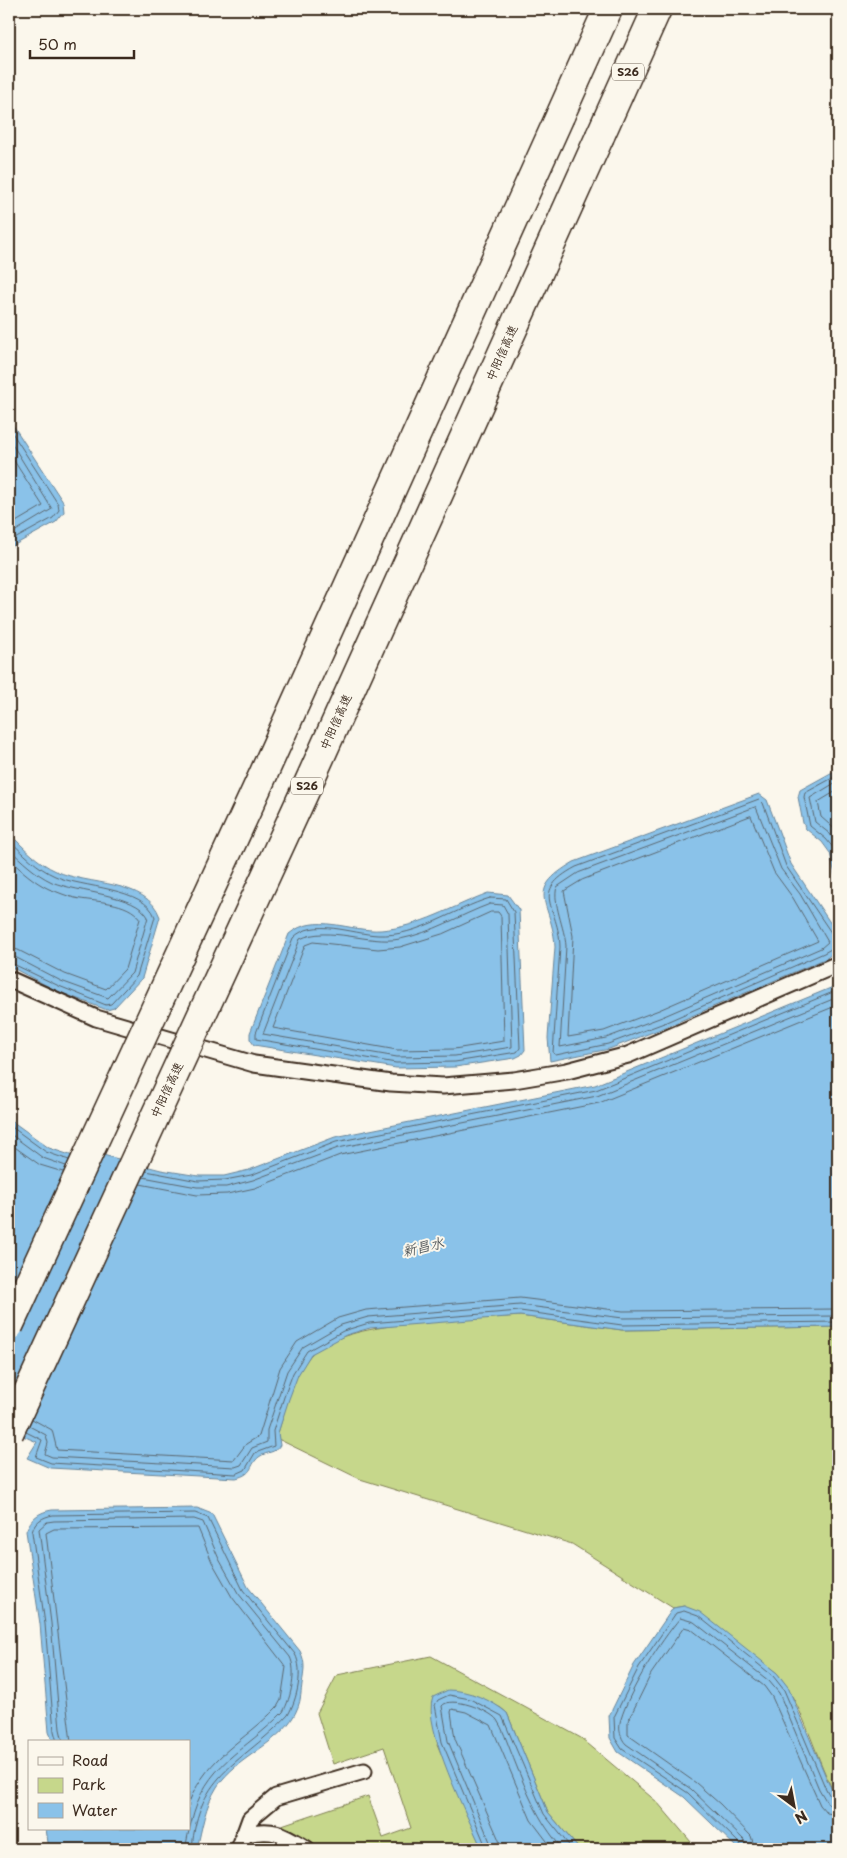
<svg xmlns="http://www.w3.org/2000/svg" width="847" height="1858" viewBox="0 0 847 1858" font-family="'Playpen Sans','LXGW WenKai TC',sans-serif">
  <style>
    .green { fill: #c6d78b; stroke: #808054 }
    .water { fill: #8ac2e9; stroke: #6a8598 }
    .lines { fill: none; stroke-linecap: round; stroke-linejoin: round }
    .shore { stroke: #5b676f; stroke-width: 1 }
    .street-casing { stroke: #3b2a1e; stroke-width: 19 }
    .highway-casing { stroke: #3b2a1e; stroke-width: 31 }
    .street { stroke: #fbf7ec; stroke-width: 15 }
    .highway { stroke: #fbf7ec; stroke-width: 28 }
    .highway-bridge-casing { stroke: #3b2a1e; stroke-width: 31; stroke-linecap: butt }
    .highway-bridge { stroke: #fbf7ec; stroke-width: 28 }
    .labels { text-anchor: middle; stroke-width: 4; stroke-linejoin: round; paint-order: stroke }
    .shield { fill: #fbf7ec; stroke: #75685c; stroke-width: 1 }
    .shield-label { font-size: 11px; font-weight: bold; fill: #3b2a1e }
    .street-label { font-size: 12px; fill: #3b2a1e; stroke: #fbf7ec }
    .water-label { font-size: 14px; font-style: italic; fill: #53585b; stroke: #fbf7ec }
  </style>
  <rect width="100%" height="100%" fill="#fbf7ec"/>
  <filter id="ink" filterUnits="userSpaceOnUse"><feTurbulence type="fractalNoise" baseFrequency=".02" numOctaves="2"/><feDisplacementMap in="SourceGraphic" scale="10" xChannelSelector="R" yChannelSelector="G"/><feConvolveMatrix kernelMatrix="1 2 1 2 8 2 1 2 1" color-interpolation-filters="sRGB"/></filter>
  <g filter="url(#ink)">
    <path class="green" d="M520,1316L622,1330L838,1327V1800C815,1759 806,1710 777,1673L684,1606L673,1608L572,1544L360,1479L278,1439V1433C286,1407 292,1377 310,1356C340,1319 473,1320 520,1316Z
      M431,1656L581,1738L657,1802L697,1849H579L548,1812L507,1713L501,1708L472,1694L437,1744L482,1849H245L247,1841L270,1829L368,1796L383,1838L411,1828L384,1747L333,1764L317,1713L337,1675Z"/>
    <path class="water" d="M9,419L63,502L64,512L56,522L9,548Z
      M838,769V887L830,853L822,842L806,829L803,823L798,797L800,790Z
      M759,794L767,800L791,864L837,933V949L827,958L666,1027L609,1049L550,1061L548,1038L555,947C553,902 522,892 574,862Z
      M9,833C23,847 38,863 56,871C88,886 147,879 160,917L142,978L114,1008L107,1010L57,991L9,966Z
      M488,893L508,895L519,910L525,1050L521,1055L515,1058L455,1067L396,1068L254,1045L250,1039V1033L289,934C315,912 350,932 381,930C420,927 453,906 488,893Z
      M838,985V1327L622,1330L520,1316L370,1328L346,1335L311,1354L298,1375L289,1399L278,1433L280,1445C275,1454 267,1451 259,1457C249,1465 254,1474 236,1478L50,1468L27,1458L37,1442L9,1430V1119L49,1148L73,1156L99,1154L161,1170L199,1176H224L249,1170L335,1137L595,1085Z
      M197,1508L212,1514L248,1587L300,1651C306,1663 304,1671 302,1684C301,1691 301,1700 298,1707C285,1743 237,1755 217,1787C205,1806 202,1828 197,1849H49L46,1829H189V1742H53L49,1732L40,1624L26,1531C31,1518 39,1512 52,1510Z
      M684,1606L700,1612L777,1673L788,1687L829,1784L838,1800V1849H738L684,1797L618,1752L610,1738L609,1716L634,1665L673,1608Z
      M448,1690C468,1690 492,1700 507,1713L548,1812L579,1849H482C469,1819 421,1726 433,1697Z"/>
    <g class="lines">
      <path class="shore" d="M9,428L58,504L59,510L53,518L9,542
        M9,439L52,509L9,535
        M9,453L43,506L9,526
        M838,775L805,793L804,797L810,826L826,839L835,850L838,861
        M838,781L810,798L815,822L830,834L838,845
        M838,790L818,802L821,817L838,832
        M756,807L781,869L800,894L828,942L821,948L662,1017L606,1038L560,1047L566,946C565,929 552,902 557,887L578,873Z
        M751,816L774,872L793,898L818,941L659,1010L604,1031L568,1037L573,936L564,891L582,880Z
        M9,840C23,853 37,868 55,876C81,888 145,887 155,917L137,976L111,1004L106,1005L59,986L9,962
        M9,849C22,861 35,874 52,882C78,893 136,894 148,917L132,973L108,998L61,981L15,957L9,956
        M9,859C21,870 34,882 49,889C58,892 66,896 75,898C94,902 129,901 140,919L125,969L106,989L65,974L18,950L9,948
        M490,898L506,899L514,912L520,1048L517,1052L455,1062L396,1063L256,1039V1033L293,938C313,917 352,934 378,935C418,937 453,909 490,898Z
        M490,904L503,905L508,914L512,1047L455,1056L397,1057L263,1034L300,939C328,925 369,945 400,939C432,933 460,915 490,904Z
        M491,912H498L501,916L504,1041L454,1049L397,1050L273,1028L305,945L313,942L378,949L400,947L442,934Z
        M838,936L832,934L786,866L763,803L759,799L576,867C528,893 559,905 560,947L553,1053L556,1055L608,1044L664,1023L824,953L838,945
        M9,1125L46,1152L69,1160
        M9,1133L43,1158L66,1166
        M9,1143L40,1165L63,1172
        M146,1171L198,1181L225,1180L251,1175L336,1142L596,1090L838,990
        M143,1177L197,1187H226L253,1180L338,1148L597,1096L838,997
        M140,1184L197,1195L227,1194L255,1188L340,1155L599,1103L838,1005
        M32,1419L52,1430L57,1450L234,1460L246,1444L259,1436L280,1368L297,1342L338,1318L366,1310L520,1298L623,1311L838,1309
        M29,1426L46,1435L48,1443L45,1454L52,1457L235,1467L241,1465L252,1448L267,1442V1430L287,1371L303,1347L341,1325L368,1317L520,1305L623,1318L838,1316
        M26,1432L42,1440L36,1457L51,1463L236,1474L245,1470L255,1453L274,1446L273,1431L284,1397L293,1373L307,1351L343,1331L369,1323L520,1311L622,1325L838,1322
        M57,1742L54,1731L45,1624L32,1532C35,1521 43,1517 53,1515L195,1513L208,1518L243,1590L295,1654C304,1671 297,1699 288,1715C243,1764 198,1771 192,1849
        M63,1742L60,1729L51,1623L39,1529L47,1522L54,1521L194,1519L203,1522L219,1559L238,1593L290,1657C297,1671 291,1698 283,1712C244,1753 205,1762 191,1823C189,1831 186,1840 186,1849
        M71,1742L46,1533L54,1529L198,1528L212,1562L232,1597L286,1667L281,1700L277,1707C243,1743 210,1753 189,1802
        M487,1849L442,1742L435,1705L438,1700L449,1695L470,1699L502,1716L544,1814L572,1849
        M493,1849L448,1741L442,1706C450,1695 490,1710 497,1720C503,1729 507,1742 511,1752C525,1787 537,1821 563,1849
        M501,1849L499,1840L455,1739L451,1712L452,1709L466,1712L491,1725L531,1820L553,1849
        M741,1849L740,1844L688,1793L622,1749L615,1738L614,1717L639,1667L676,1613L684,1611L698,1616L773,1676L784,1690L825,1787L832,1800L838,1802
        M747,1849L744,1840L691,1789L626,1744C620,1738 618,1727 621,1719C630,1689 660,1642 680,1618L694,1622L769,1681L779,1693L819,1789L828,1804L838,1808
        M755,1849L751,1836L720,1804L696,1783L628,1735V1721L651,1674L684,1627L691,1629L764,1686L772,1697L820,1805L827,1813L838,1815"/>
      <g class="street-casing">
        <path id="street" d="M9,979L96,1018L254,1064L391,1083L443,1086L514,1080L567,1071L628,1055L838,964
          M243,1835C273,1827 283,1834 307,1849
          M239,1849L250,1819L276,1797L364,1771"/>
      </g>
      <g class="highway-casing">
        <path id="highway" d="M560,116L608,9
          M600,136L657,9"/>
      </g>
      <use href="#street" class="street"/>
      <use href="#highway" class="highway"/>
      <g class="highway-bridge-casing">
        <path id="highway-bridge" d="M9,1326L263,775L560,116
          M9,1433L304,793L600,136"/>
      </g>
      <use href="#highway-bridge" class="highway-bridge"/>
    </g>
  </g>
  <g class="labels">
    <g class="shield">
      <rect x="612" y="63.5" width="32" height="17" rx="4"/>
      <rect x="291" y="777.5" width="32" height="17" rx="4"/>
    </g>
    <g class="shield-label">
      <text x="628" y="76">S26</text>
      <text x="307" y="790">S26</text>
    </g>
    <g class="street-label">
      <text transform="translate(502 353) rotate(-66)" y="4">中阳信高速</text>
      <text transform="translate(336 722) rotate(-66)" y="4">中阳信高速</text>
      <text transform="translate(167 1090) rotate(-65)" y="4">中阳信高速</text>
    </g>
    <g class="water-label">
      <text transform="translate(423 1247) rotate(-13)" y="5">新昌水</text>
    </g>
  </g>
  <rect width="847" height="1858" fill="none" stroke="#fbf7ec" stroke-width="30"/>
  <rect x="15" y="15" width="817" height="1828" fill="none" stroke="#3b2a1e" stroke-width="2" filter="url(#ink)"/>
  <rect x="28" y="1740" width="162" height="90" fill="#fbf7ec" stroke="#aea59a"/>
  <rect x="38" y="1757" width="25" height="8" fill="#fbf7ec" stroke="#aea59a"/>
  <text x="72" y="1766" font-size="15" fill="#3b2a1e">Road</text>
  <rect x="38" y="1778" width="25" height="15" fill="#c6d78b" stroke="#aea59a"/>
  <text x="72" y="1790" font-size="15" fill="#3b2a1e">Park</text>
  <rect x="38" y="1803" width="25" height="15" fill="#8ac2e9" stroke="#aea59a"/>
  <text x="72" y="1816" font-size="15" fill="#3b2a1e">Water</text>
  <g transform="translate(794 1806) rotate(148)" stroke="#fbf7ec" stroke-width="4" paint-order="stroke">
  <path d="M0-4L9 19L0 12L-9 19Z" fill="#3b2a1e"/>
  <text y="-8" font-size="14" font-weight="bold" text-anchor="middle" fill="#3b2a1e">N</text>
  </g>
  <path d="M30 50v8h104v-8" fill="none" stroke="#3b2a1e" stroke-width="2.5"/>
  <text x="38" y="50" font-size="15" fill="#3b2a1e" stroke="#fbf7ec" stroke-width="4" paint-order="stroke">50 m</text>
</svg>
